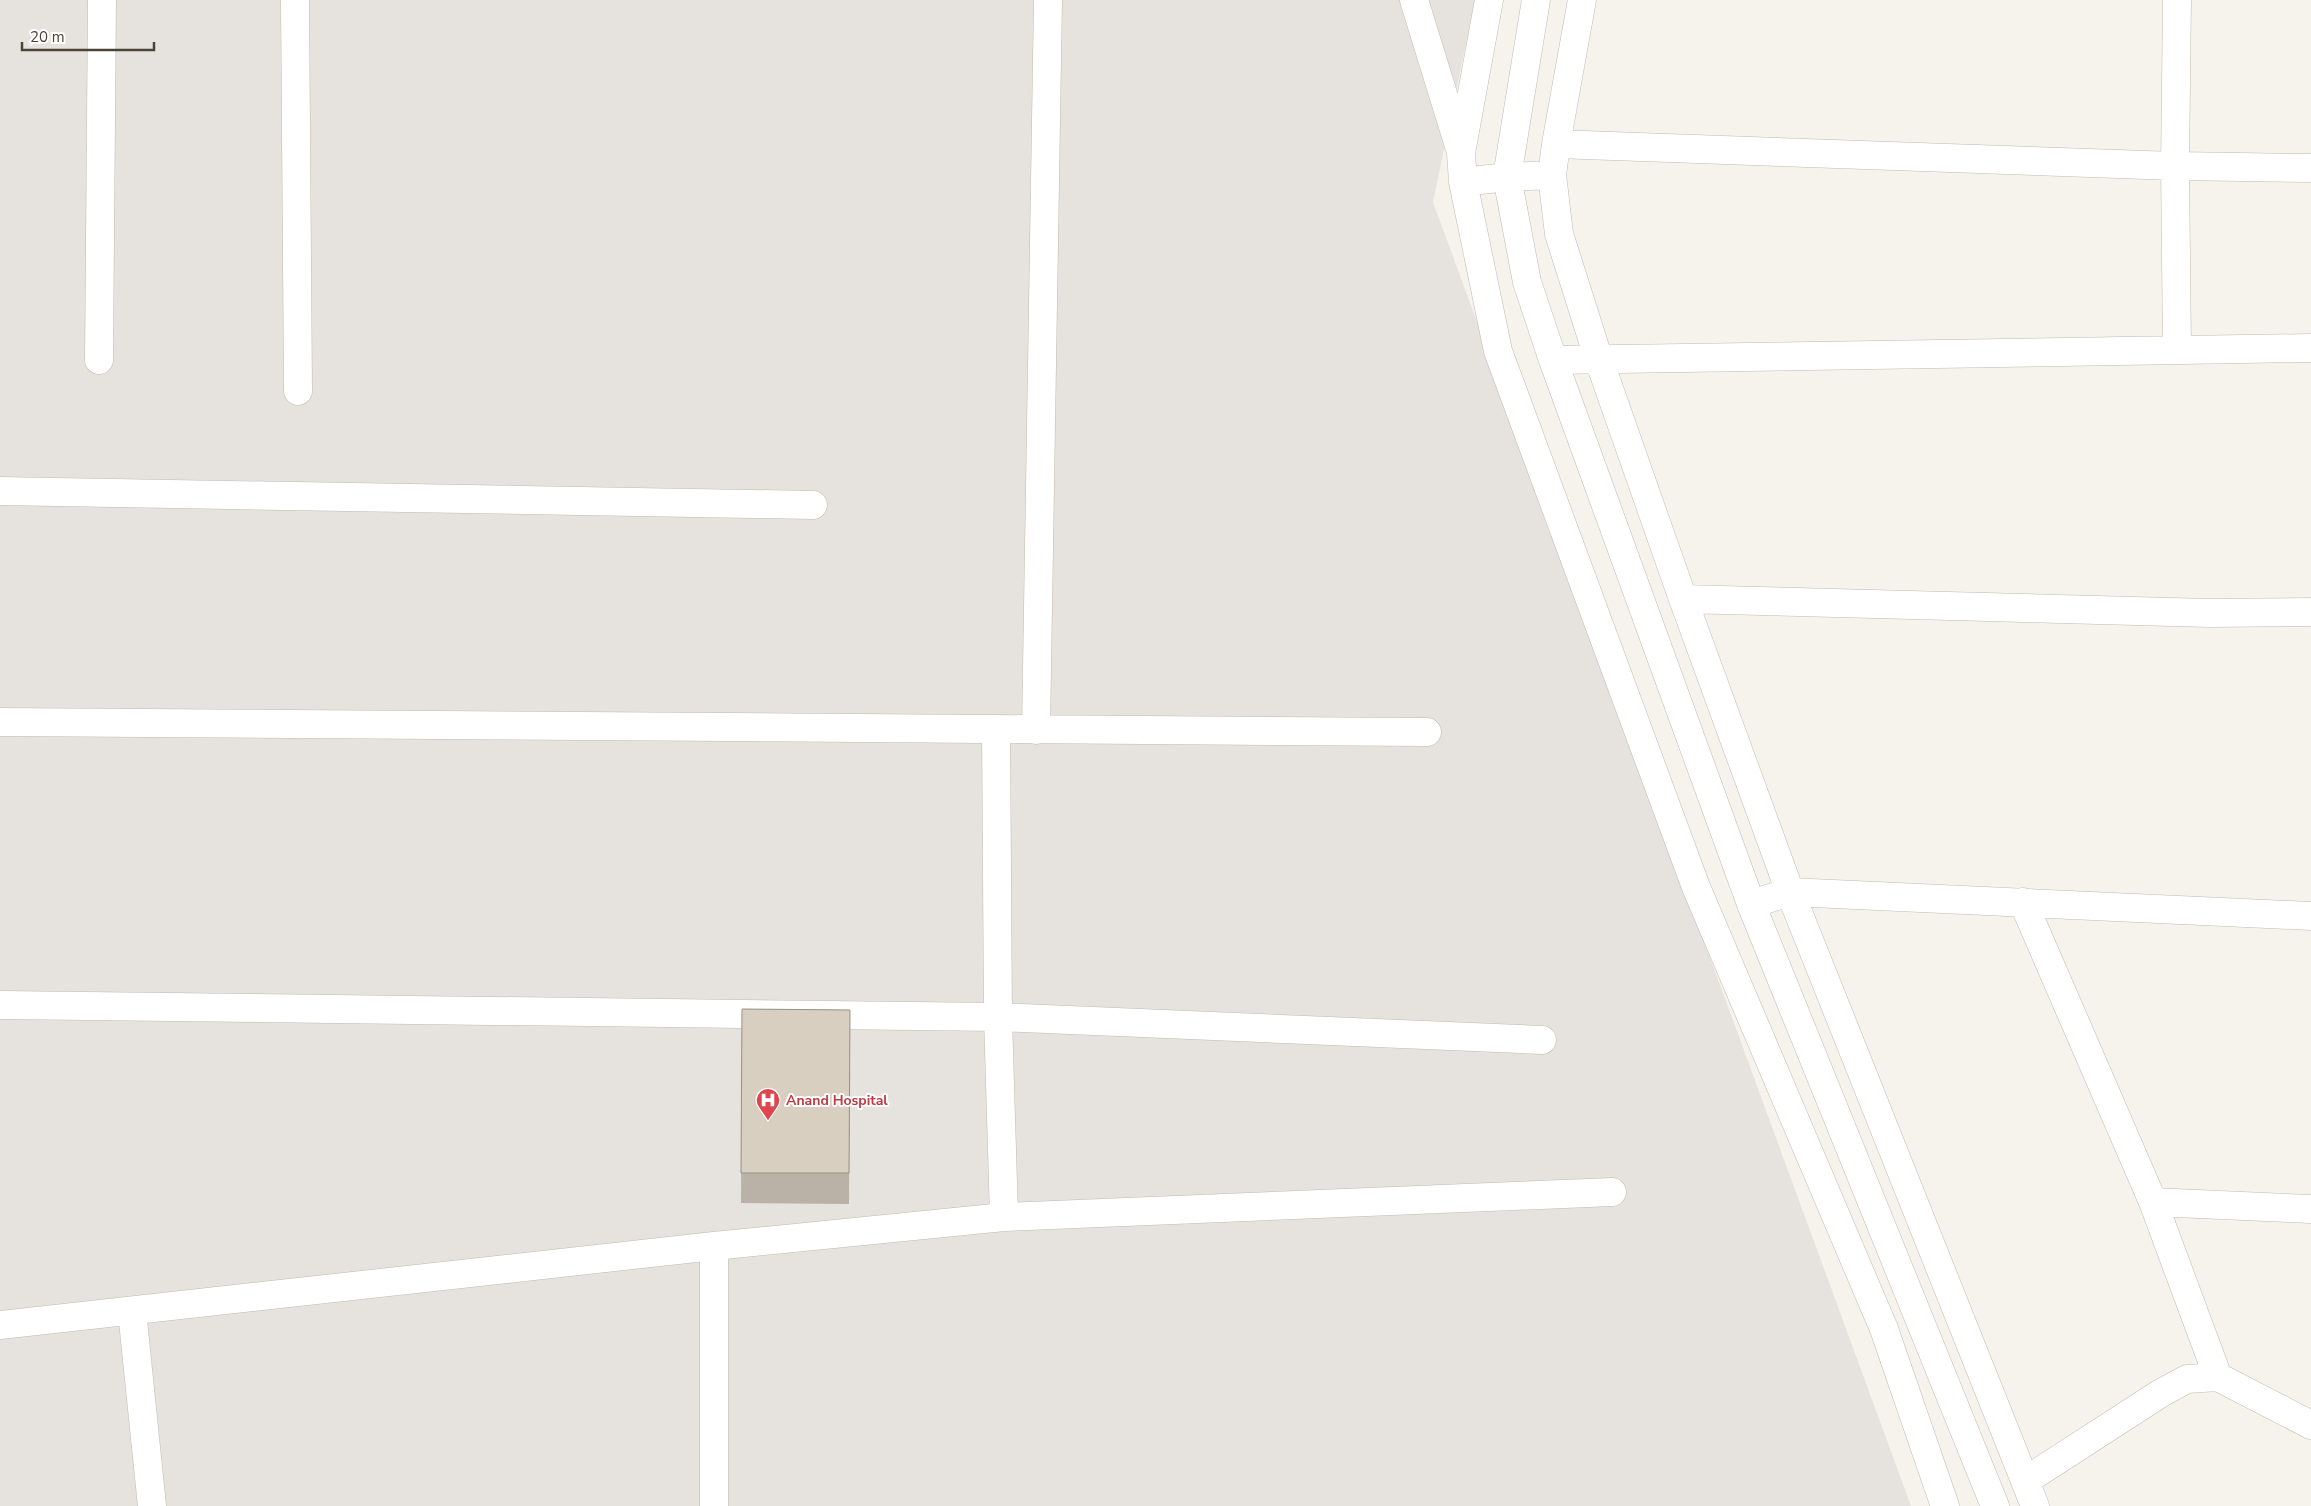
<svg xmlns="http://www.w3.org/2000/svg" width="2311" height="1506" viewBox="0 0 2311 1506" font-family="'Nunito Sans',sans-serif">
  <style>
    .industrial { fill: #e6e2dd }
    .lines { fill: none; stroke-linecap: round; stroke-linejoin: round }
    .street-casing { stroke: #c2bbae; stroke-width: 29 }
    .street { stroke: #fff; stroke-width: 28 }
    .wall { fill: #bab2a6 }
    .building { fill: #d8cfc1; stroke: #979187 }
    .labels { text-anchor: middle; stroke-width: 4; stroke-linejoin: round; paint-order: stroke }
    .health-label { font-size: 14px; font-weight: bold; fill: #be3a42; stroke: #fff; text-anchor: start }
  </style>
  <rect width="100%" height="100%" fill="#f6f3ec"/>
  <path class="industrial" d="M0,0H1475L1433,202L1911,1506H0Z"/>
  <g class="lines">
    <g class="street-casing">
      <path id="street" d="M295,0L298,391
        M1414,0L1460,149
        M1489,0L1461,153L1463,182L1498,351L1696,887L1884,1329L1945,1506
        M1536,0L1507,177L1527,282L1553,360L1751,904L1995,1506
        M1582,0L1556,144L1552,175L1559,234L1599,360L1683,599L1790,892L2035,1506
        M1556,144L2175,166L2311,168
        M1463,182L1507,177L1552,175
        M2177,349L2175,166L2177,0
        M99,360L102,0
        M1553,360L2311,348
        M0,491L813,505
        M1683,599L2209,613L2311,612
        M0,722L1427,732
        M996,729L998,1017L1004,1217L1612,1192
        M1036,730L1048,0
        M2023,902L2153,1202L2218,1377
        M1751,904L1790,892L2311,916
        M0,1005L998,1017L1542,1040
        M2153,1202L2311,1209
        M714,1246V1506
        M132,1311L152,1506
        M0,1325L714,1246L1004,1217
        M2025,1481L2161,1393L2187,1379L2218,1377L2311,1425"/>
    </g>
    <use href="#street" class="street"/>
  </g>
  <path class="wall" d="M742,1009L850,1010L849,1204L741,1203Z"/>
  <path class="building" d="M742,1009L850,1010L849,1173H741Z"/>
  <defs>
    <g id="hospital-pin" transform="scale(1.25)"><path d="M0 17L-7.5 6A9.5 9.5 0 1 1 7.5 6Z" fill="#e0444e" stroke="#fff"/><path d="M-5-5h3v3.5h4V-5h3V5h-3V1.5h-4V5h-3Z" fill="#fff"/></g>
  </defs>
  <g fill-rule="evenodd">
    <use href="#hospital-pin" x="768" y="1100"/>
  </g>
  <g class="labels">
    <g class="health-label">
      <text x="786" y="1105">Anand Hospital</text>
    </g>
  </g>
  <path d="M22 42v8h132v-8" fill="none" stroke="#4b4439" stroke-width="2.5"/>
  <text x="30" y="42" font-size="15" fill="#4b4439" stroke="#ffffff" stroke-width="4" paint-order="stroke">20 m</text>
</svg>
